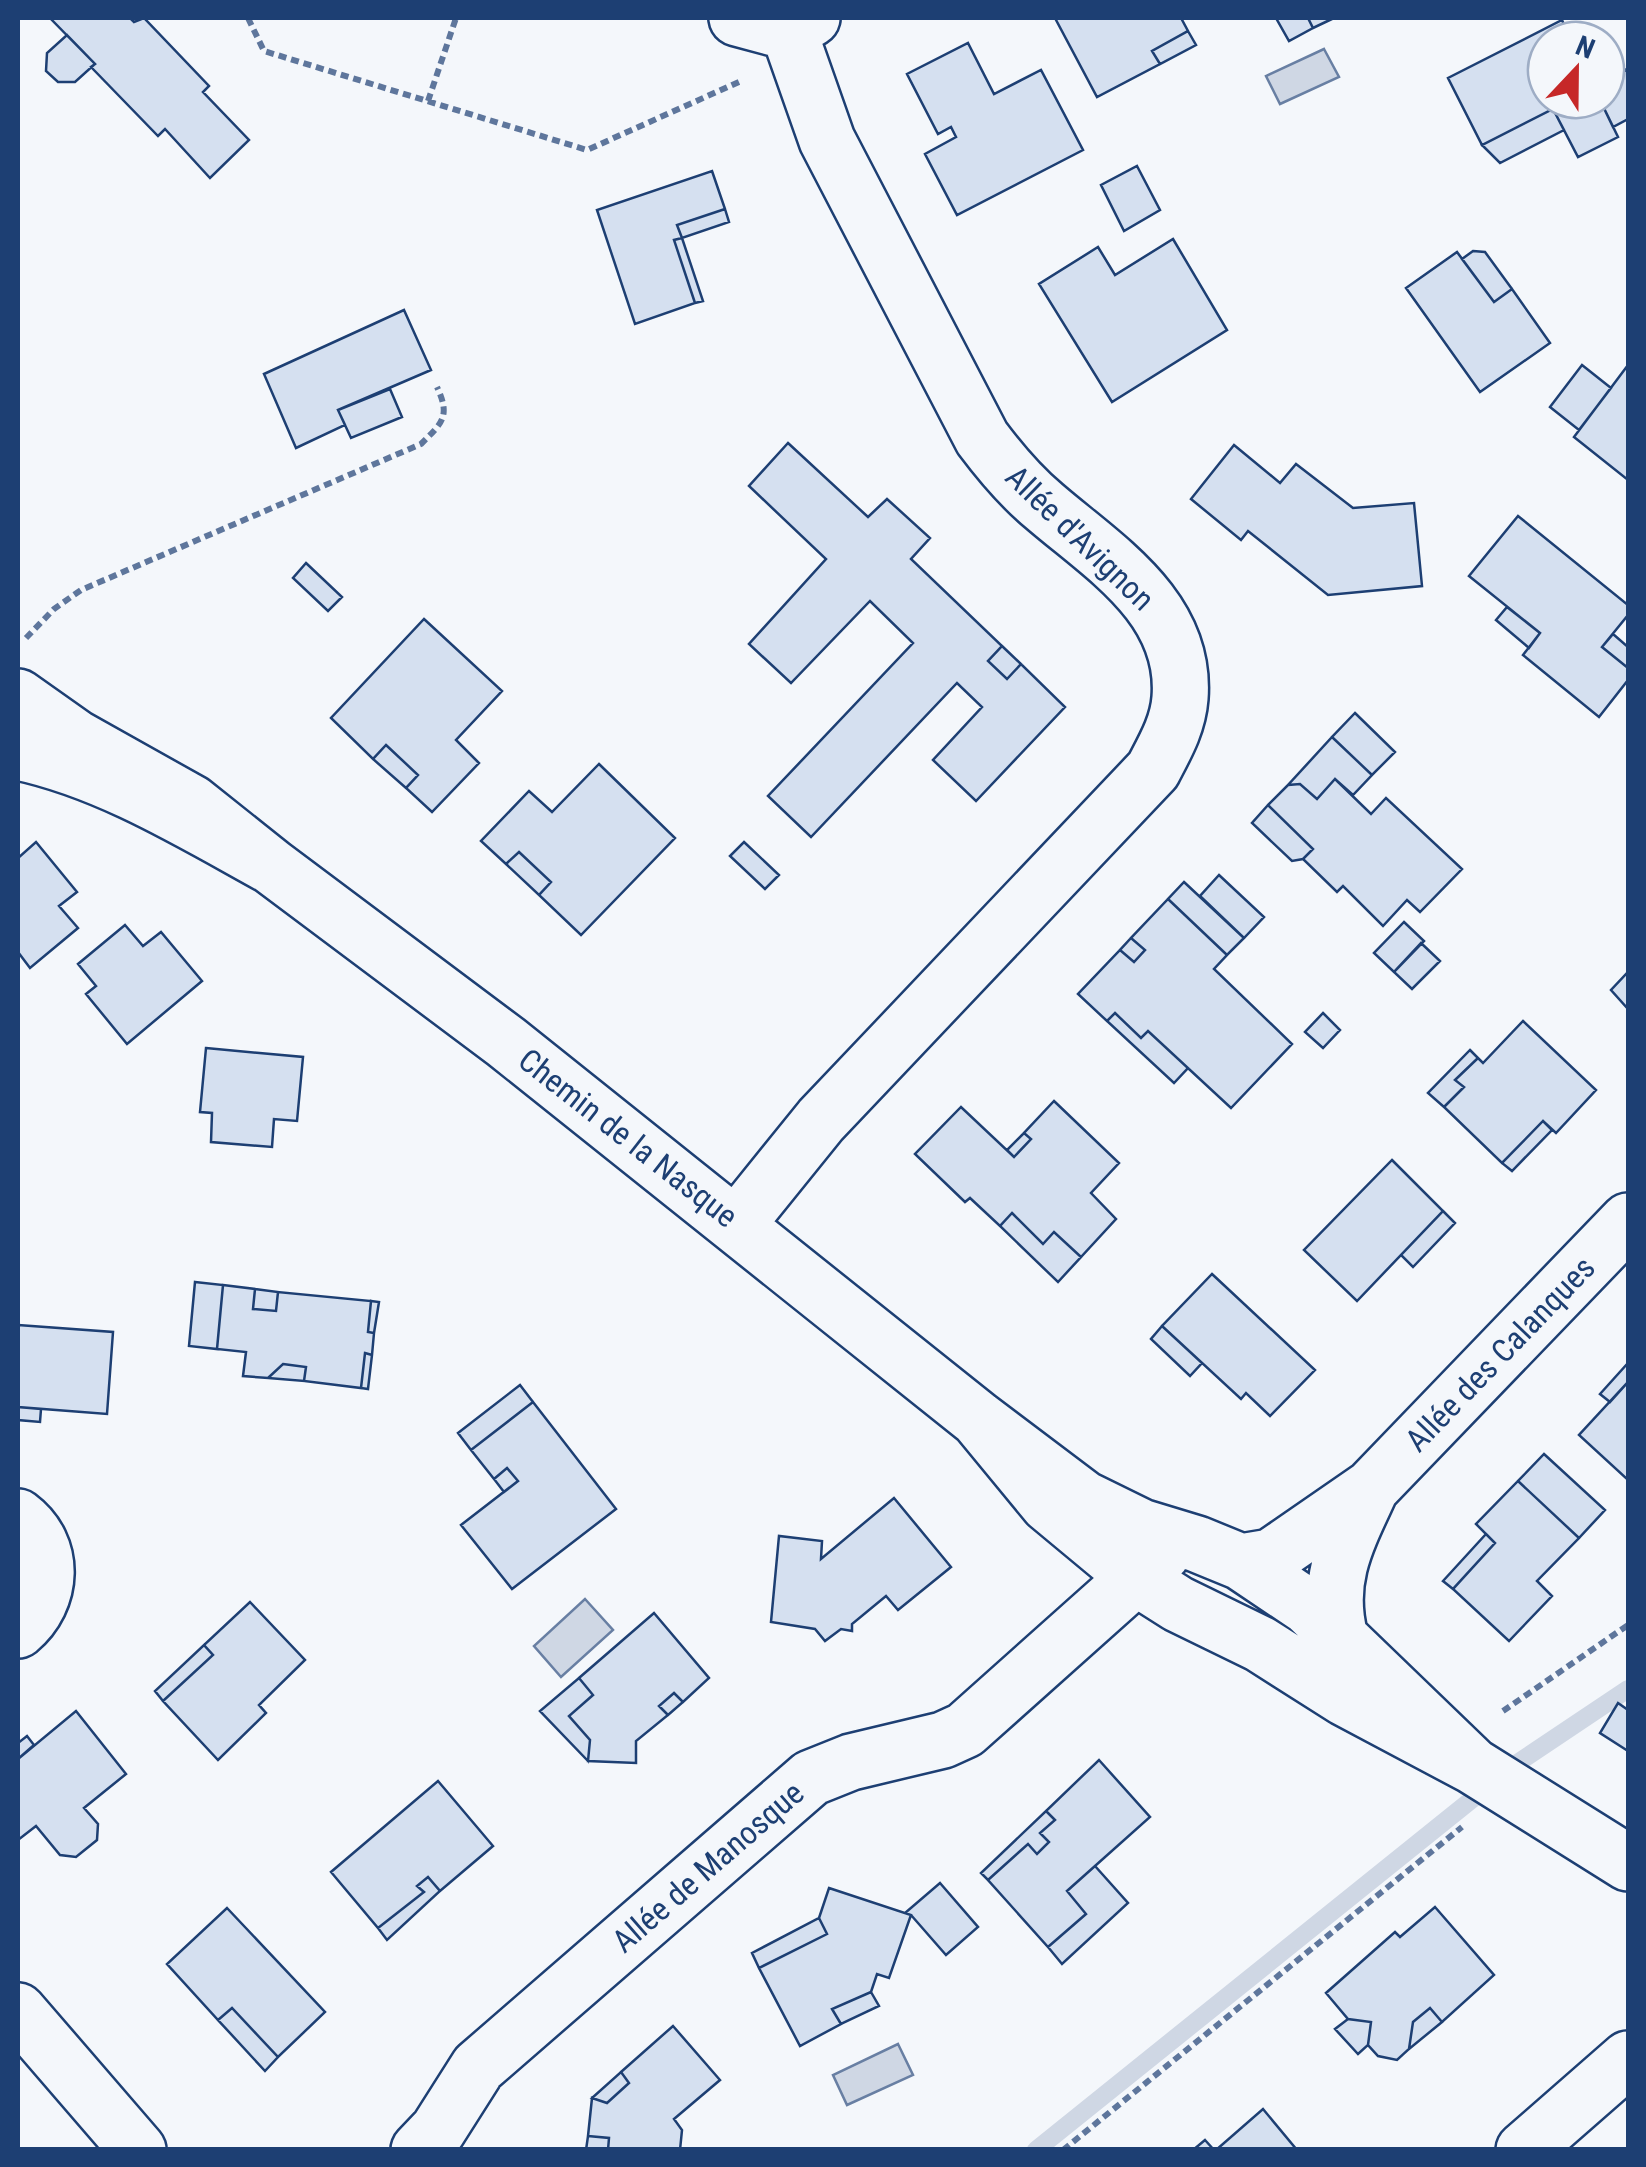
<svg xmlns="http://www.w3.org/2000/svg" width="1646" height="2167" viewBox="0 0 1646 2167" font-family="'Roboto Condensed',sans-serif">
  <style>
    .water { fill: #cfd7e4; stroke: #687fa3; stroke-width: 2.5 }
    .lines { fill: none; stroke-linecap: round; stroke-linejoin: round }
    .stream { stroke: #cfd7e4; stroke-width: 18 }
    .building { fill: #d5e0f0; stroke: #1d3f73; stroke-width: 2.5 }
    .minor-casing { stroke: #1d3f73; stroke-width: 60 }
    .path { stroke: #5e769c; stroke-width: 6; stroke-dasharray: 8 5; stroke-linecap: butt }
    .minor { stroke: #f4f7fb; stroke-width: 55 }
    .labels { text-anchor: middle; stroke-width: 8; stroke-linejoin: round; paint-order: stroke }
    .street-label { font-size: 32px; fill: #1d3f73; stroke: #f4f7fb }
  </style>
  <rect width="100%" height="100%" fill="#f4f7fb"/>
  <path class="water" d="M1324,49L1339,77L1280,104L1266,76Z
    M585,1599L613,1630L561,1677L534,1646Z
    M898,2044L913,2075L847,2105L833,2075Z"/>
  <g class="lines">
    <path class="stream" d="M1036,2150L1516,1764L1628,1689"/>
  </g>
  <path class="building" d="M50,18H130L134,22L144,18L209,86L203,92L249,140L210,178L165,129L158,136L91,67L95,64Z
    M1055,18H1181L1188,31L1152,51L1160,64L1097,97Z
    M1276,18H1308L1313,28L1289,41Z
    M1308,18H1334L1313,28Z
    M1562,20L1571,40H1546V100H1600L1618,137L1578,157L1553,109L1482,145L1448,78Z
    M1188,31L1196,45L1160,64L1152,51Z
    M67,35L95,64L75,82H58L46,71L47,53Z
    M968,43L994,94L1041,70L1083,150L957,215L925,154L956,137L951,127L938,134L907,74Z
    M1627,69L1628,119L1613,127L1600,100H1606V79Z
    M1553,109L1564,130L1500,163L1482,145Z
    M1137,166L1160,210L1124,231L1101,185Z
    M712,171L725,209L677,225L682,238L674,240L695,303L635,324L597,210Z
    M725,209L729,222L682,238L677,225Z
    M682,238L703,301L695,303L674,240Z
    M1173,239L1227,330L1112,402L1039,284L1098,247L1115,275Z
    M1473,251L1485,252L1512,289L1494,302L1462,259Z
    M1457,252L1494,302L1512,289L1550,343L1480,392L1406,288Z
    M404,310L431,370L338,410L345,425L296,448L264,374Z
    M1582,365L1611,388L1579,430L1550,407Z
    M1628,365V480L1574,437Z
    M390,389L402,417L351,438L338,410Z
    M788,443L868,517L887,499L930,538L911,559L1002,646L988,661L1007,679L1021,664L1065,707L976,801L933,760L982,707L957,683L811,837L768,796L913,643L870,601L791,683L749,644L826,559L749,486Z
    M1234,445L1280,483L1296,464L1353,508L1414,503L1422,586L1328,595L1248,531L1241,540L1191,499Z
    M1518,516L1628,605V615L1602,647L1628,668V680L1599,717L1523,655L1540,633L1469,576Z
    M306,563L342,597L328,611L293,578Z
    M1507,607L1540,633L1529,648L1496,620Z
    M424,619L502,691L456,740L479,763L432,812L406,788L418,775L386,745L373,759L331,718Z
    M1613,634L1628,647V668L1602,647Z
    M1002,646L1021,664L1007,679L988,661Z
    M1355,713L1395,752L1372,775L1332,737Z
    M1332,737L1372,775L1353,795L1335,779L1317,799L1300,784L1288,785Z
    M386,745L418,775L406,788L373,759Z
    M599,764L675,838L581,935L539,895L551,882L519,852L506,864L481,841L529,791L552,812Z
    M1335,779L1371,814L1386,798L1462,869L1420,912L1407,900L1383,926L1343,886L1337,892L1303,859L1313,849L1268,805L1288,785L1300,784L1317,799Z
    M1268,805L1313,849L1303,859L1292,861L1252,823Z
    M36,842L77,892L59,906L78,928L30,968L18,952V858Z
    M744,842L779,875L765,889L730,856Z
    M519,852L551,882L539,895L506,864Z
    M1219,875L1264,917L1244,938L1200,896Z
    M1184,882L1244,938L1227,955L1168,899Z
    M1168,899L1227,955L1214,969L1292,1044L1231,1108L1148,1031L1141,1038L1115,1013L1107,1021L1078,994L1120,950L1134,962L1145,950L1131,938Z
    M1404,922L1424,941L1394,972L1374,953Z
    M125,925L143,946L161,932L202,981L127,1044L86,994L96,986L78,964Z
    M1131,938L1145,950L1134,962L1120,950Z
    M1421,943L1440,961L1412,989L1394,972Z
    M1628,972V1009L1611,990Z
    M1115,1013L1141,1038L1148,1031L1188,1068L1174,1083L1107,1021Z
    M1323,1013L1340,1030L1323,1048L1305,1032Z
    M1523,1021L1596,1090L1556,1133L1543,1121L1502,1163L1444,1107L1464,1087L1455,1080L1478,1058L1483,1063Z
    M206,1048L303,1057L297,1121L274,1119L272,1147L211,1142L212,1113L200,1112Z
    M1470,1050L1478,1058L1455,1080L1464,1087L1444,1107L1428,1093Z
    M1054,1101L1119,1163L1091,1193L1116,1219L1081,1257L1054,1232L1043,1244L1012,1213L1000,1226L970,1198L965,1202L915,1154L961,1107L1014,1157L1031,1139L1024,1133Z
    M1543,1121L1552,1130L1512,1171L1502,1163Z
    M1024,1133L1031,1139L1014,1157L1007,1150Z
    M1392,1160L1443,1211L1357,1301L1304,1250Z
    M1443,1211L1455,1223L1413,1267L1401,1255Z
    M1012,1213L1043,1244L1054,1232L1081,1257L1058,1282L1000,1226Z
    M1212,1274L1315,1370L1270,1416L1246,1393L1241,1399L1162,1326Z
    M195,1282L223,1285L217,1349L189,1346Z
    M223,1285L255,1289L253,1309L276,1311L278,1292L371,1301L368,1332L374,1333L372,1355L365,1353L361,1388L304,1381L306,1367L283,1364L268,1378L243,1376L246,1352L217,1349Z
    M255,1289L278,1292L276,1311L253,1309Z
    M371,1301L379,1302L374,1333L368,1332Z
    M18,1325L113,1332L107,1414L18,1407Z
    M1162,1326L1202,1363L1190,1376L1151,1339Z
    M365,1353L372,1355L368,1389L361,1388Z
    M1628,1363V1382L1610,1402L1600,1394Z
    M283,1364L306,1367L304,1381L268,1378Z
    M1628,1382V1480L1579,1435Z
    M520,1385L533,1402L471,1450L458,1433Z
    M533,1402L616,1509L512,1589L461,1525L518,1481L507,1468L494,1479L471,1450Z
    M18,1407L41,1409L40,1422L18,1420Z
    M1544,1454L1605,1510L1579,1538L1518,1481Z
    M507,1468L518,1481L504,1492L494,1479Z
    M1518,1481L1579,1538L1537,1581L1552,1596L1509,1641L1453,1589L1495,1543L1476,1524Z
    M894,1498L951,1567L898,1610L886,1596L852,1624V1631L841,1629L825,1641L815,1629L771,1622L779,1536L822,1541L821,1559Z
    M1486,1534L1495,1543L1453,1589L1443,1581Z
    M250,1602L305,1660L259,1705L266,1713L218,1760L163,1701L213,1655L204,1645Z
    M654,1613L709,1678L683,1702L674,1693L659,1706L668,1715L636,1741V1763L588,1761L590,1740L569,1716L593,1695L579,1678Z
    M204,1645L213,1655L163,1701L155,1691Z
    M579,1678L593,1695L569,1716L590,1740L588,1761L540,1711Z
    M674,1693L683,1702L668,1715L659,1706Z
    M1618,1703L1628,1710V1751L1600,1733Z
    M76,1711L126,1774L84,1808L98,1824L97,1840L76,1857L60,1855L36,1826L18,1840V1759Z
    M27,1736L34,1745L18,1759V1743Z
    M1099,1760L1150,1817L1067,1891L1086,1914L1048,1947L988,1880L1028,1844L1037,1854L1049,1842L1040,1833L1055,1820L1046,1811Z
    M438,1781L493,1846L440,1891L428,1877L417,1886L424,1892L378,1928L331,1872Z
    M1046,1811L1055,1820L1040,1833L1049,1842L1037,1854L1028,1844L988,1880L981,1873Z
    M1095,1866L1128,1903L1062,1964L1048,1947L1086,1914L1067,1891Z
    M428,1877L440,1891L387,1940L378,1928L424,1892L417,1886Z
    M940,1883L978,1927L946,1955L911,1915L905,1913Z
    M829,1888L911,1915L889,1978L877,1974L871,1992L832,2009L841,2024L800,2046L759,1968L827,1934L819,1918Z
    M1435,1907L1494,1975L1442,2022L1430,2008L1413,2022L1409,2049L1397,2060L1378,2056L1368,2045L1371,2022L1348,2019L1326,1993L1395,1932L1400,1937Z
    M227,1908L325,2012L278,2057L232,2008L218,2020L167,1964Z
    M819,1918L827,1934L759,1968L752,1953Z
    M871,1992L879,2006L841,2024L832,2009Z
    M232,2008L278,2057L265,2071L218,2020Z
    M1430,2008L1442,2022L1409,2049L1413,2022Z
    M1348,2019L1371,2022L1368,2045L1358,2054L1335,2029Z
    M673,2026L720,2080L674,2119L682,2130L680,2150H608L609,2138L588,2136L592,2098L607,2103L629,2083L621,2072Z
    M621,2072L629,2083L607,2103L592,2098Z
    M1263,2109L1297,2150H1216Z
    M588,2136L609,2138L608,2150H586Z
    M1205,2140L1214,2150H1193Z"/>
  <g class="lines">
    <g class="minor-casing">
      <path id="minor" d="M737,18L789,32L812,18
        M18,697L76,738L192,803L271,866C191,822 108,771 18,752
        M271,866L506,1042L978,1419L1084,1499L1141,1527L1197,1544L1241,1562L1308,1607L1473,1766L1345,1698L1260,1644L1178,1604L1137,1578L1048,1504L978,1419
        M737,1224L821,1120L1153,770C1165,747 1178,725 1180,698C1187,607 1103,557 1044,506C1020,486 1000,462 982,438L827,140L789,32
        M1371,1488L1628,1221
        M18,1517C57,1546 54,1600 18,1630
        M1241,1562L1271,1557L1371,1488C1347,1540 1325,1579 1340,1637
        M1473,1766L1628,1863
        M18,2011L138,2150
        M419,2150L438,2130L478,2067L811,1778L851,1762L943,1740L965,1730L1162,1554
        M1524,2150L1628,2059"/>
    </g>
    <path class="path" d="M248,18L264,51L587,150L741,81
      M428,101L456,18
      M26,638L54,609L81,590L421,444C442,423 451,417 437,387
      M1503,1711L1628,1625
      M1063,2150L1462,1827"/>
    <use href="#minor" class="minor"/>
  </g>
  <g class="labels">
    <g class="street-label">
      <text transform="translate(1080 538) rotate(44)" y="11">Allée d'Avignon</text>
      <text transform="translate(628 1138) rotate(38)" y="11">Chemin de la Nasque</text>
      <text transform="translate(1500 1354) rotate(-46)" y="11">Allée des Calanques</text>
      <text transform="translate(708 1867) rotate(-41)" y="11">Allée de Manosque</text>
    </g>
  </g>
  <rect width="1646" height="2167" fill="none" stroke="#1d3f73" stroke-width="40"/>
  <g transform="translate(1576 70) rotate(22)"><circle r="48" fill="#f4f7fb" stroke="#9eadc5" stroke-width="2.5"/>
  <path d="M0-8L18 38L0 25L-18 38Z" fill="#c62828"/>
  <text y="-15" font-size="28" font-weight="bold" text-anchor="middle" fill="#1d3f73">N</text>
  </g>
</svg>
